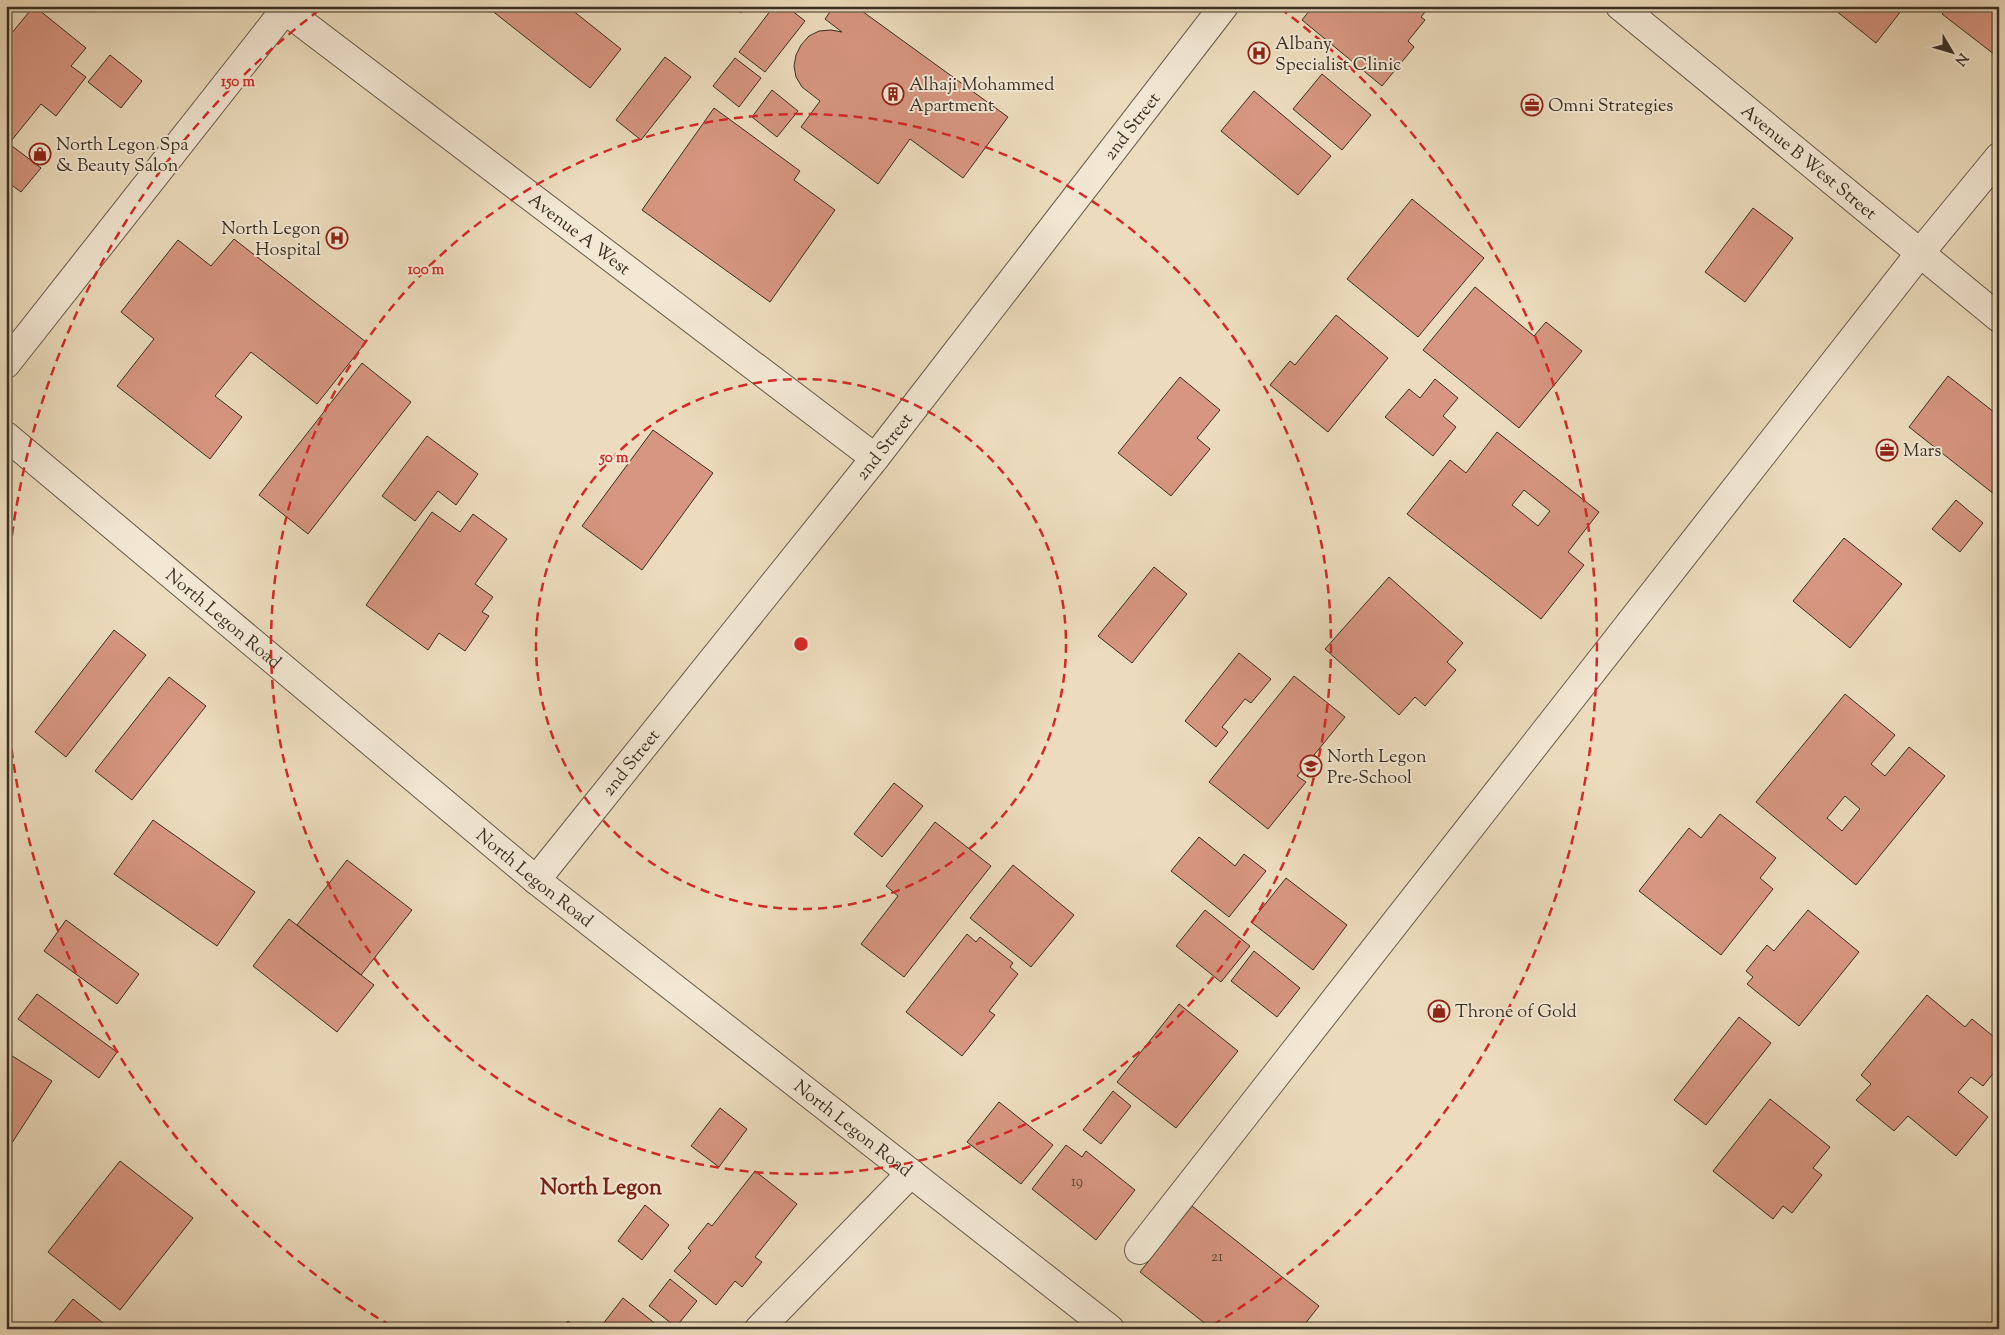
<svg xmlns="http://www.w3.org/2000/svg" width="2005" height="1335" viewBox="0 0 2005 1335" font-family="'Sorts Mill Goudy',serif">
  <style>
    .building { fill: #d79681; stroke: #382f23; fill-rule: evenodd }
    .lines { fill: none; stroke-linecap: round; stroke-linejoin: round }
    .minor-casing { stroke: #655a4a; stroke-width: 30 }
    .minor { stroke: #f3e8d4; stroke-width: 28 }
    .ring { fill: none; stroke: #d62828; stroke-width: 2.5; stroke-dasharray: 9 6 }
    .labels { text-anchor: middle; stroke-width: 4; stroke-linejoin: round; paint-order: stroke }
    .number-label { font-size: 15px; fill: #60493a }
    .poi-label { font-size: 18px; fill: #382f23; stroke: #f3e8d4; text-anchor: start }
    .street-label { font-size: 18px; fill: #382f23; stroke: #f3e8d4 }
    .district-label { font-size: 22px; font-weight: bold; fill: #7a1f14; stroke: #f3e8d4 }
    .centre { fill: #d62828; stroke: #f3e8d4; stroke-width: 2.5 }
    .ring-label { font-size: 15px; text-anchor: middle; font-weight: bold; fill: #d62828; stroke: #f3e8d4; stroke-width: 4; stroke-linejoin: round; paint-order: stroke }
  </style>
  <rect width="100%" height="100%" fill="#ecdcbd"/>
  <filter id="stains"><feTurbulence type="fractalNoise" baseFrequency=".004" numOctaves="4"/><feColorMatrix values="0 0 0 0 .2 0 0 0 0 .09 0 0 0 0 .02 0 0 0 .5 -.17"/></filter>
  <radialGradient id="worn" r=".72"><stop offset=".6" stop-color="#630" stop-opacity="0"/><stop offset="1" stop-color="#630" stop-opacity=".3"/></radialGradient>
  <path class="building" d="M34,6L86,48L71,66L86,77L56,116L41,104L7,146L6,40Z
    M486,6H567L621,49L590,88Z
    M733,6H746L741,13Z
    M774,6H786L805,21L765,72L739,52Z
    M834,6H855L1008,117L963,178L910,139L878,184L801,127L820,101L802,87L796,77L794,66L796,55L801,45L809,36L819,31L831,30L842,32L825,19Z
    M1313,6H1430L1421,17L1425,20L1408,41L1414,47L1382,86L1302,20Z
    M1830,6H1905L1876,43Z
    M1949,6H1999V58L1942,14Z
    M110,55L142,81L121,108L88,82Z
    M665,57L691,77L641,140L616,120Z
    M735,58L761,78L739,107L713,86Z
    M1322,74L1371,115L1342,150L1293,109Z
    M772,90L798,111L777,137L752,117Z
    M1254,91L1331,156L1298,195L1221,131Z
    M714,108L800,171L794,180L835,210L770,302L642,210Z
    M12,146L41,168L21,192L6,181V154Z
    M1412,199L1484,258L1418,337L1347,279Z
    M1753,208L1793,238L1745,302L1705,272Z
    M234,239L366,342L317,404L251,352L215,396L242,417L210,459L117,386L154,339L121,312L178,240L211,266Z
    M1475,287L1534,336L1546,322L1582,351L1519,428L1423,350Z
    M1336,315L1388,358L1328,432L1270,385L1290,361L1295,365Z
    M362,363L411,402L308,534L259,495Z
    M1948,376L1999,416V498L1909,427Z
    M1180,377L1220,410L1197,438L1210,449L1171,496L1118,453Z
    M1435,379L1458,398L1443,416L1456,427L1433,456L1385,417L1409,389L1420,398Z
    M653,430L713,473L642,570L582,526Z
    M1497,432L1599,512L1568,552L1584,565L1541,619L1407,514L1450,460L1466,473ZM1524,490L1550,511L1538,526L1512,505Z
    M427,436L478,474L456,505L438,491L415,521L382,496Z
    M1956,500L1983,523L1960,552L1932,529Z
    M432,512L460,532L473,514L507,539L475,584L493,597L482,612L489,616L465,651L439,633L428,650L366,605Z
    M1844,538L1902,584L1850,648L1793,601Z
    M1154,567L1187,594L1132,663L1098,636Z
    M1389,577L1463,643L1447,662L1456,670L1425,706L1415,697L1399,715L1325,649Z
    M114,630L146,655L66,757L35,732Z
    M1239,653L1271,679L1251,703L1245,699L1222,727L1228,732L1216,747L1185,721Z
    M1294,676L1345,717L1297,776L1306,782L1268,829L1209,782Z
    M169,677L206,706L132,800L95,771Z
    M1845,694L1895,735L1871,764L1885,776L1909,747L1945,776L1856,885L1756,802ZM1845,796L1860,809L1842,831L1827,818Z
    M894,783L923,806L882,857L854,834Z
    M1720,814L1776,858L1760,878L1773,889L1721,955L1639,891L1689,828L1701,838Z
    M153,820L255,892L217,946L114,874Z
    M935,822L991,866L904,977L861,944L898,896L886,886Z
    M1199,837L1235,866L1244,854L1266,871L1229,917L1171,871Z
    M347,860L412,910L361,975L297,925Z
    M1013,865L1074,915L1031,967L970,918Z
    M1286,878L1347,925L1313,970L1251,922Z
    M1205,910L1250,946L1221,982L1176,946Z
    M1808,910L1859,952L1799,1026L1747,984L1753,977L1746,971L1767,945L1774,951Z
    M289,919L374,985L337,1032L253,966Z
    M66,920L139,974L117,1004L44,951Z
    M967,934L976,942L980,937L1013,963L1010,967L1018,974L989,1011L995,1015L962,1056L906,1012Z
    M1254,951L1300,988L1277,1017L1231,981Z
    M37,994L117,1052L99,1078L18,1019Z
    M1927,995L1965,1027L1972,1019L1999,1041V1066L1983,1086L1971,1077L1958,1092L1988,1117L1956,1156L1908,1116L1894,1131L1856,1100L1871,1084L1861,1075Z
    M1179,1004L1238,1051L1176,1128L1117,1082Z
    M1739,1017L1771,1043L1706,1125L1674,1100Z
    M6,1052L52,1081L6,1152Z
    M1113,1091L1131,1106L1101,1144L1083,1130Z
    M1770,1099L1830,1147L1813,1168L1822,1175L1792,1213L1783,1206L1773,1219L1713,1171Z
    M999,1102L1053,1145L1021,1184L967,1142Z
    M720,1108L747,1129L719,1167L691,1146Z
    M1066,1145L1082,1157L1086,1151L1135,1190L1096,1240L1032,1189Z
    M120,1161L193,1218L120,1310L48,1252Z
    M755,1171L797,1204L755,1257L762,1262L742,1287L735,1281L716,1305L674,1271L691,1251L688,1248L708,1223L712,1226Z
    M645,1205L669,1225L642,1260L618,1241Z
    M1192,1206L1319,1306L1301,1329H1212L1140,1272Z
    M670,1279L697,1301L676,1327L649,1306Z
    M623,1298L662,1329H599Z
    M73,1299L108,1327L106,1329H49Z
    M568,1321L577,1329H562Z"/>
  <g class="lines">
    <g class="minor-casing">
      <g id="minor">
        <path id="s1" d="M1620,6L1999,318"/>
        <path id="s2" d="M285,10L875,458"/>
        <path d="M6,364L288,6"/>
        <path id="s3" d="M6,436L536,880L1110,1329"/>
        <path id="s4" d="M536,880L875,458L1224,6"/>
        <path d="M1139,1250L1920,253L1999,157"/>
        <path d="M759,1329L911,1173"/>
      </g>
    </g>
    <use href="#minor" class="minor"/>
  </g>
  <g class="ring">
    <circle cx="801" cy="644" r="265"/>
    <circle cx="801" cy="644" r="530"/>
    <path d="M391 1326A796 796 0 0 1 6 693M6 595A796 796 0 0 1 322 8M1280 8A796 796 0 0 1 1211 1326"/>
  </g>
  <defs>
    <g id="hospital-ring" transform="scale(1.125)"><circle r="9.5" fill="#f3e8d4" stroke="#8f2418" stroke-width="1.5"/><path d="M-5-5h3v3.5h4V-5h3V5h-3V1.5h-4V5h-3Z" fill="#8f2418"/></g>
    <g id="building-ring" transform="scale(1.125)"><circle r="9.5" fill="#f3e8d4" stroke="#8f2418" stroke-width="1.5"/><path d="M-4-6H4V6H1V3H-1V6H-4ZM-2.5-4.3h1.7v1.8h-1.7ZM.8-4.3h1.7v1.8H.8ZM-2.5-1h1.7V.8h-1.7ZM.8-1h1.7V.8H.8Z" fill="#8f2418"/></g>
    <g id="office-ring" transform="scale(1.125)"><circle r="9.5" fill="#f3e8d4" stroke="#8f2418" stroke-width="1.5"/><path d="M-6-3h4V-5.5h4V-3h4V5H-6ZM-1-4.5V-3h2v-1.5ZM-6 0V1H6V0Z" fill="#8f2418"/></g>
    <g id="shop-ring" transform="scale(1.125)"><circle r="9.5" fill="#f3e8d4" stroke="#8f2418" stroke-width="1.5"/><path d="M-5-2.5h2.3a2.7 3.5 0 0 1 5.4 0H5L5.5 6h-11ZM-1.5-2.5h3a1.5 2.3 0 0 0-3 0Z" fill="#8f2418"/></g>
    <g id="school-ring" transform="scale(1.125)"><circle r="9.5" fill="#f3e8d4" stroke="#8f2418" stroke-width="1.5"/><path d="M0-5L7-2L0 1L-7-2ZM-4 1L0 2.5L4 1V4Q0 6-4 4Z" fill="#8f2418"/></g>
  </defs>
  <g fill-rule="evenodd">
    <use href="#hospital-ring" x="1259" y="53"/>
    <use href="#building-ring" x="893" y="94"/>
    <use href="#office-ring" x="1532" y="105"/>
    <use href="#shop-ring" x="40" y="154"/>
    <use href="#hospital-ring" x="337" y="238"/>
    <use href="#office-ring" x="1887" y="450"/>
    <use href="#school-ring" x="1311" y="766"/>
    <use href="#shop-ring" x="1439" y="1011"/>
  </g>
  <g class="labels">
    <g class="number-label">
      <text x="1077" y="1186">19</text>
      <text x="1217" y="1261">21</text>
    </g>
    <g class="poi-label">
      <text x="1275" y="49">Albany<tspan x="1275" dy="21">Specialist Clinic</tspan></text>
      <text x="909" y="90">Alhaji Mohammed<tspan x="909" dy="21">Apartment</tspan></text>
      <text x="1548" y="111">Omni Strategies</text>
      <text x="56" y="150">North Legon Spa<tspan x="56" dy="21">&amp; Beauty Salon</tspan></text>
      <text x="321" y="234" text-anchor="end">North Legon<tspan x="321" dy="21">Hospital</tspan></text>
      <text x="1903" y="456">Mars</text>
      <text x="1327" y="762">North Legon<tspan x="1327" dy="21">Pre-School</tspan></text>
      <text x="1455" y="1017">Throne of Gold</text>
    </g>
    <g class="street-label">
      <text dy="6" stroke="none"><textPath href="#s4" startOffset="961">2nd Street</textPath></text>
      <text dy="6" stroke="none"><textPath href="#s1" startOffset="245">Avenue B West Street</textPath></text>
      <text dy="6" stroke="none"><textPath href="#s2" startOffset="370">Avenue A West</textPath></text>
      <text dy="6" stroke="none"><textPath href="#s4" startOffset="556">2nd Street</textPath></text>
      <text dy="6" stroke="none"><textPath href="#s3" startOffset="284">North Legon Road</textPath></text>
      <text dy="6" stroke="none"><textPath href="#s4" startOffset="151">2nd Street</textPath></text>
      <text dy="6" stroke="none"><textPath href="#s3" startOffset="689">North Legon Road</textPath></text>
      <text dy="6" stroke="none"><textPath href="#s3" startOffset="1094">North Legon Road</textPath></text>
    </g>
    <g class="district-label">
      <text x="601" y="1194">North Legon</text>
    </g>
  </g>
  <circle cx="801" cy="644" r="8" class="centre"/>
  <g class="ring-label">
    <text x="238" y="86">150 m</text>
    <text x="426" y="274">100 m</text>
    <text x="614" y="462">50 m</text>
  </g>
  <rect width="2005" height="1335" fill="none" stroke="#ecdcbd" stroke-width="25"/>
  <rect x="8" y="8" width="1990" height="1320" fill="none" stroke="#382f23" stroke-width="2.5"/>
  <rect x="12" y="12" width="1980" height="1310" fill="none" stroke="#382f23"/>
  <g transform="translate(1952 52) rotate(128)" stroke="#f3e8d4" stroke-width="4" paint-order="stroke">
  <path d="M0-4L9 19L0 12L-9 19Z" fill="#382f23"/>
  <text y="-8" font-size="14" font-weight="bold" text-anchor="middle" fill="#382f23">N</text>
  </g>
  <rect width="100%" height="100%" filter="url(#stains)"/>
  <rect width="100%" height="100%" fill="url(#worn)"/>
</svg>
